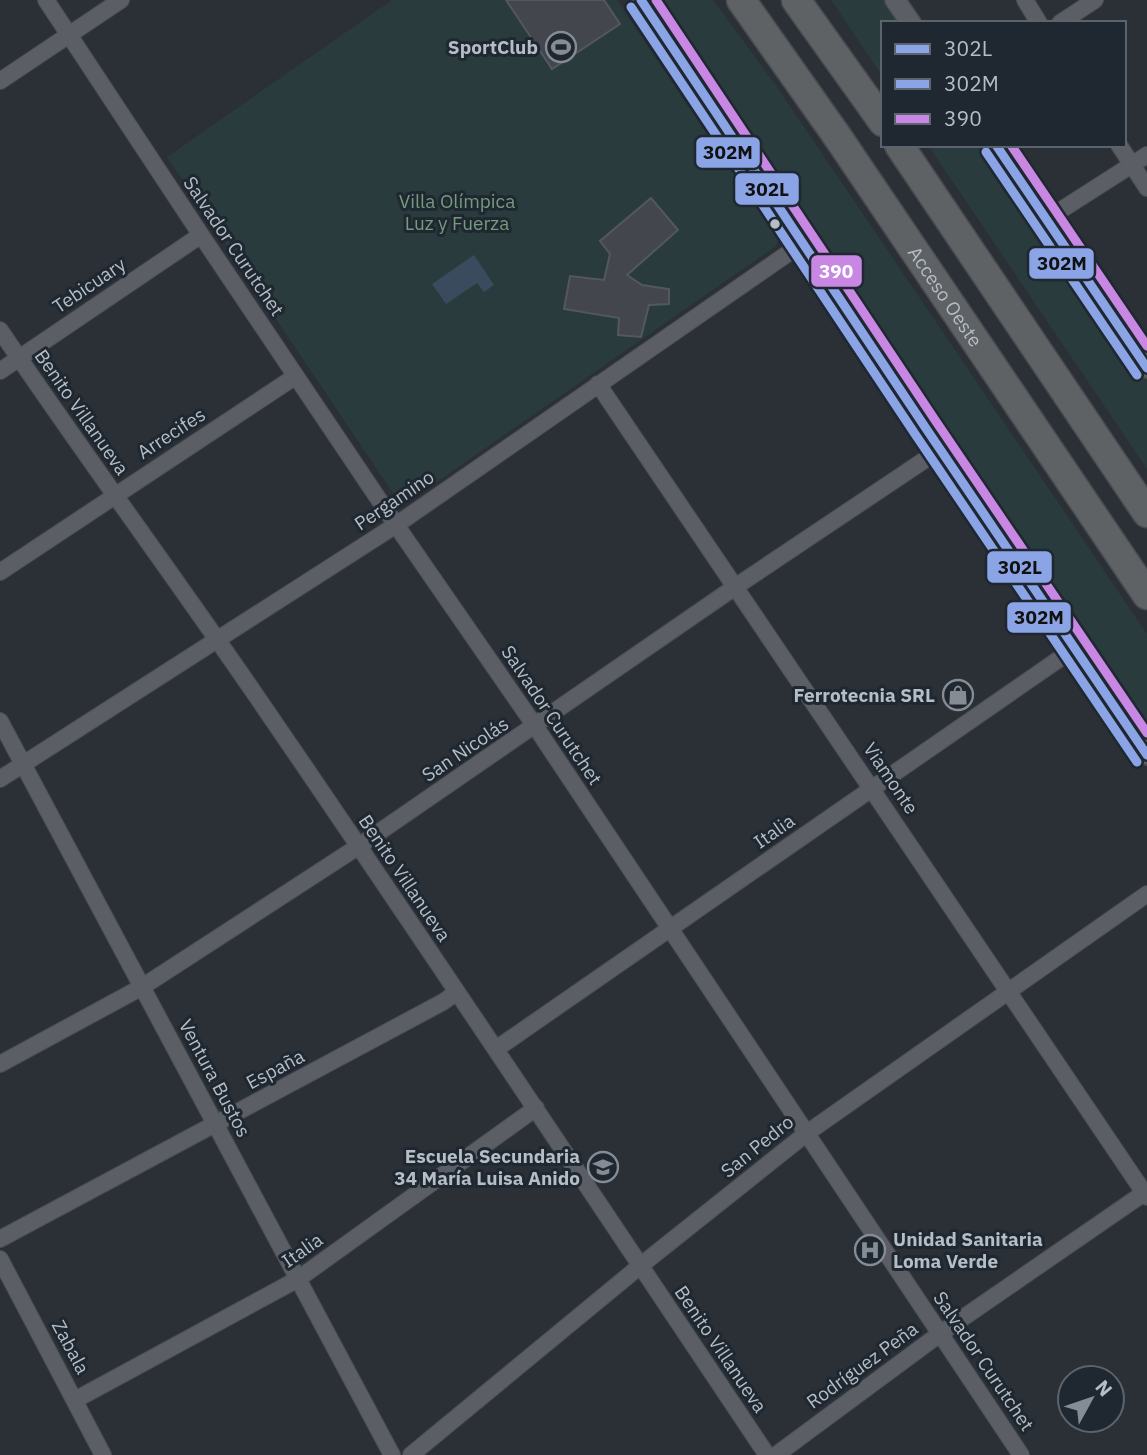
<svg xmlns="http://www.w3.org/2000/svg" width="1147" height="1455" viewBox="0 0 1147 1455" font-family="'IBM Plex Sans',sans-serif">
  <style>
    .green { fill: #293b3c }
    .water { fill: #3b4b5e }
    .building { fill: #43474d; stroke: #53585d; stroke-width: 2 }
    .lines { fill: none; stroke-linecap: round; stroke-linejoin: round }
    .minor-casing { stroke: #494c51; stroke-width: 18 }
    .tertiary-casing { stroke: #494c51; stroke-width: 22 }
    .motorway-casing { stroke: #484c51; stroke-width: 31 }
    .minor { stroke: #5b5e64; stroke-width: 16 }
    .tertiary { stroke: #5b5e64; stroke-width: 19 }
    .motorway { stroke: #5f6265; stroke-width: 28 }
    .bus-1-casing { stroke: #1f2730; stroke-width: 14 }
    .bus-2-casing { stroke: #1f2730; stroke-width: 14 }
    .bus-3-casing { stroke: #1f2730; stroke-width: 14 }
    .bus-1 { stroke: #8aa4e6; stroke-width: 9 }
    .bus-2 { stroke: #8aa4e6; stroke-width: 9 }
    .bus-3 { stroke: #c787e3; stroke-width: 9 }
    .bus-dot { fill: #b5bdc7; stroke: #1f2730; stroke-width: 2.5 }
    .labels { text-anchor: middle; stroke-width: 6; stroke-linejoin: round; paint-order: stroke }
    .poi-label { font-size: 19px; font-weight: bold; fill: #b5bdc7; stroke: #1f2730; text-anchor: end }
    .park-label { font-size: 19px; fill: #769a7d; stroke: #1f2730 }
    .street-label { font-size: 19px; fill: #b5bdc7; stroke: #1f2730 }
    .line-badge { stroke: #1f2730; stroke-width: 2.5 }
    .badge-label { font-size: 19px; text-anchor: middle; font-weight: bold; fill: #fff }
    .pale-badge-label { font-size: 19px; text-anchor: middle; font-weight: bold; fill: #111 }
  </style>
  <rect width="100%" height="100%" fill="#2b3036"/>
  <path class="green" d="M392,0H617L778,240L776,246L408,502L397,499L167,157Z
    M653,0H713L775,84L1147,634V735L775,179Z
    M831,0H887L903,23H883V77Z
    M928,145H988L1147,378V469Z"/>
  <path class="water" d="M474,255L494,285L484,292L477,283L446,304L432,284Z"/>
  <path class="building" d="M506,0H604L620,24L552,69Z
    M651,198L678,230L627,275L642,285L669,289V304L649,305L641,337L618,335L619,318L564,309L570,276L604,280L610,254L600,241Z"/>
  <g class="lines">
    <g class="minor-casing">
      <path id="minor" d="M46,0L201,235L396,525L535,726L1021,1455
        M1025,0L1039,23
        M1060,23L1095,0
        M0,81L121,0
        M1119,145L1147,188
        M1047,219L1147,155
        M0,330C83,453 171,572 255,694C428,946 597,1201 767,1455
        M0,371L201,235
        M598,384L1147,1197
        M0,572L296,376
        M0,721L392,1455
        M0,779L396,525L803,243
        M496,1049L1075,648
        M0,1064L142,987L359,846L735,587L941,449
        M0,1239L443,1002L457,992
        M0,1259L103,1455
        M75,1400L298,1279L536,1108
        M411,1455L640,1266L807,1133L1147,894
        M776,1455L941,1333L1147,1191"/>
    </g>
    <g class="tertiary-casing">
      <path id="tertiary" d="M641,0L925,427L1147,755
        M895,0L911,23
        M996,145L1147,368"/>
    </g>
    <g class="motorway-casing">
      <g id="motorway">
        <path id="s1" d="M741,0L837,136L1147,595"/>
        <path d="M796,0L883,122"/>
        <path d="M899,145L1147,513"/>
      </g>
    </g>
    <use href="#minor" class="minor"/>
    <use href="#tertiary" class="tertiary"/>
    <use href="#motorway" class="motorway"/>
    <g class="bus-1-casing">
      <path id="bus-1" d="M641,0L925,427L1147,755
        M996,145L1147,368"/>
    </g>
    <g class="bus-2-casing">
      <path id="bus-2" d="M631,7L915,434L1137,762
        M986,152L1137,375"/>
    </g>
    <g class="bus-3-casing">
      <path id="bus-3" d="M656,0L935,420L1147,733
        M1011,145L1147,346"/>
    </g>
    <use href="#bus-1" class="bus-1"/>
    <use href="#bus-2" class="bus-2"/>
    <use href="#bus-3" class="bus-3"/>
  </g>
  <defs>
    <g id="stadium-ring" transform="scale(1.575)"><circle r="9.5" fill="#1f2730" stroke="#858c94" stroke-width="1.5"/><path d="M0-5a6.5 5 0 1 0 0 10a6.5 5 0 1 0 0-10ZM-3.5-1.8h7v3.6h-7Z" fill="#858c94"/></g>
    <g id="shop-ring" transform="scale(1.575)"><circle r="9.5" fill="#1f2730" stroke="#858c94" stroke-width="1.5"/><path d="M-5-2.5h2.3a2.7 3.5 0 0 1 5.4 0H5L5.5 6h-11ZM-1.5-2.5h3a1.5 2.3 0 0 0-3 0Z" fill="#858c94"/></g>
    <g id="school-ring" transform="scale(1.575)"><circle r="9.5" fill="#1f2730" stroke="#858c94" stroke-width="1.5"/><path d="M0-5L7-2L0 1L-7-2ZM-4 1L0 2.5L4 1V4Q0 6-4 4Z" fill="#858c94"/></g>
    <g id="hospital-ring" transform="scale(1.575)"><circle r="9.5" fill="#1f2730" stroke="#858c94" stroke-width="1.5"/><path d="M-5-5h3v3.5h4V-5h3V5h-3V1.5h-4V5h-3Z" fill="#858c94"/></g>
  </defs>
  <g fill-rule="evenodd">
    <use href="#stadium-ring" x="561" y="47"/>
    <use href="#shop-ring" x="958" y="695"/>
    <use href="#school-ring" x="603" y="1167"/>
    <use href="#hospital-ring" x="870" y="1250"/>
  </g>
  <circle class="bus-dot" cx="775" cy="224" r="6"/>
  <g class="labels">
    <g class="poi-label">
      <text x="538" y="54">SportClub</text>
      <text x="935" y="702">Ferrotecnia SRL</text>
      <text x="580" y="1163">Escuela Secundaria<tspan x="580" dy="22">34 María Luisa Anido</tspan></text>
      <text x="893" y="1246" text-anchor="start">Unidad Sanitaria<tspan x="893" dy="22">Loma Verde</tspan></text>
    </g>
    <g class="park-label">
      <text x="457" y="208">Villa Olímpica<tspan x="457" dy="22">Luz y Fuerza</tspan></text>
    </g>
    <g class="street-label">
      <text transform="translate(234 246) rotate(56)" y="7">Salvador Curutchet</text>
      <text transform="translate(89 285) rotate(-34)" y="7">Tebicuary</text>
      <text dy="7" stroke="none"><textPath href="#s1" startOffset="360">Acceso Oeste</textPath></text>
      <text transform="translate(82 412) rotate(55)" y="7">Benito Villanueva</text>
      <text transform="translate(171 433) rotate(-33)" y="7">Arrecifes</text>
      <text transform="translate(394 500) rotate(-34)" y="7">Pergamino</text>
      <text transform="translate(552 715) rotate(56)" y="7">Salvador Curutchet</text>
      <text transform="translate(465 749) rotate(-34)" y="7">San Nicolás</text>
      <text transform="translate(891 778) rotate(56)" y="7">Viamonte</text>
      <text transform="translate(774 831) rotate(-35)" y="7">Italia</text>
      <text transform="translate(405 878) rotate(56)" y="7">Benito Villanueva</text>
      <text transform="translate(275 1069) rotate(-28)" y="7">España</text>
      <text transform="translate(215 1078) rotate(62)" y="7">Ventura Bustos</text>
      <text transform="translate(757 1146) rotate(-39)" y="7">San Pedro</text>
      <text transform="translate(302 1250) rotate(-35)" y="7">Italia</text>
      <text transform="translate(71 1347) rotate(62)" y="7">Zabala</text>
      <text transform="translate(721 1349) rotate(56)" y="7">Benito Villanueva</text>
      <text transform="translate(984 1361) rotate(56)" y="7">Salvador Curutchet</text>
      <text transform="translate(862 1365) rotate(-36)" y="7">Rodríguez Peña</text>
    </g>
  </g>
  <g class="line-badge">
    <rect x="695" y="136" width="66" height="33" rx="7" fill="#8aa4e6"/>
    <rect x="734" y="172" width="66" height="34" rx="7" fill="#8aa4e6"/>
    <rect x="1028" y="247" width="67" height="33" rx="7" fill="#8aa4e6"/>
    <rect x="810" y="254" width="53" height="34" rx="7" fill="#c787e3"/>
    <rect x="986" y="550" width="67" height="34" rx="7" fill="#8aa4e6"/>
    <rect x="1006" y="601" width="66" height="33" rx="7" fill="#8aa4e6"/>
  </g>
  <g class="badge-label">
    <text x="836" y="278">390</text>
  </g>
  <g class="pale-badge-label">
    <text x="728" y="159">302M</text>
    <text x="767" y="196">302L</text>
    <text x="1062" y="270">302M</text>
    <text x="1020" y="574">302L</text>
    <text x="1039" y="624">302M</text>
  </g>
  <rect x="881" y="21" width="245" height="126" fill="#1f2730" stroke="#5b636c" stroke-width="2"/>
  <rect x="895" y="44" width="35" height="10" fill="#8aa4e6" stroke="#5b636c" stroke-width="2"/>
  <text x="944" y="56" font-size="21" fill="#b5bdc7">302L</text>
  <rect x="895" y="79" width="35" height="10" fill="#8aa4e6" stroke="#5b636c" stroke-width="2"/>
  <text x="944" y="91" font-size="21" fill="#b5bdc7">302M</text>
  <rect x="895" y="114" width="35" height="10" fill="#c787e3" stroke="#5b636c" stroke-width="2"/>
  <text x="944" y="126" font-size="21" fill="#b5bdc7">390</text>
  <g transform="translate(1091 1399) rotate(50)"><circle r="33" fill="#1f2730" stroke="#5b636c" stroke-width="2"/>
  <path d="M0-5L12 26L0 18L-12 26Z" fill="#858c94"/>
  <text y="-10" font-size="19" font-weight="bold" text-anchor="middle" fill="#b5bdc7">N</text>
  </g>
</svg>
